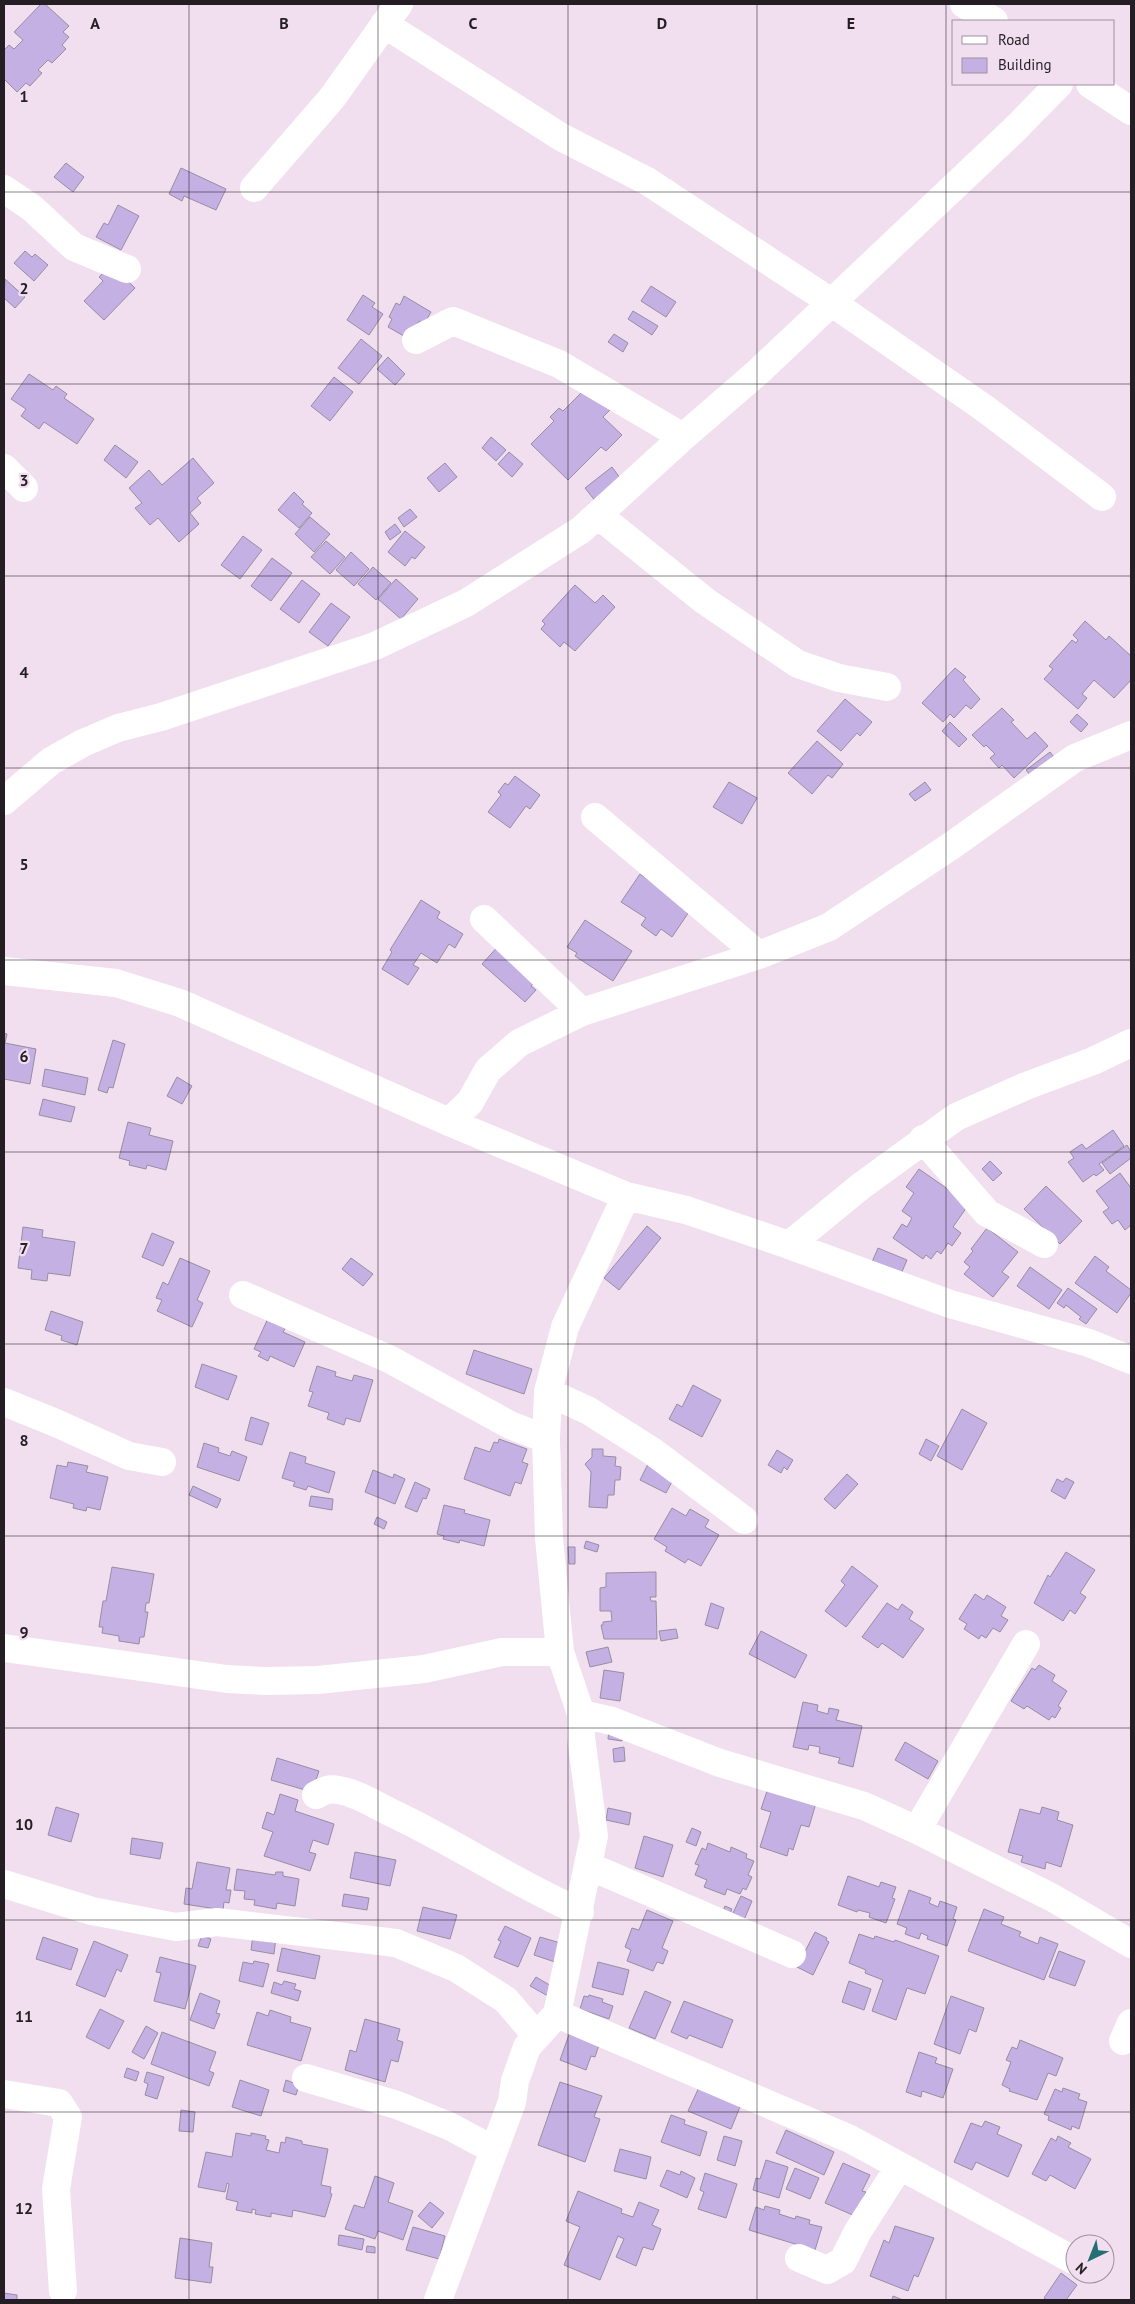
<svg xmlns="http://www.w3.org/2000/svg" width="1135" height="2304" viewBox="0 0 1135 2304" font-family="'PT Sans',sans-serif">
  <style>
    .building { fill: #c5b0e4; stroke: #968ea2 }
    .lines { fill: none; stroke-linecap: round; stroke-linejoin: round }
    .minor { stroke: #fff; stroke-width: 28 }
    .grid { fill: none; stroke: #241e24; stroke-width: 1; stroke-opacity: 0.55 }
    .grid-label { font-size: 16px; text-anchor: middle; font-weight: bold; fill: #241e24; stroke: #f1deef; stroke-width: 4.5; stroke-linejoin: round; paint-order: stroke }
  </style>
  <rect width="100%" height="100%" fill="#f1deef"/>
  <path class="building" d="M41,4H45L69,26L63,32L69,37L62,45L66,49L52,63L48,60L38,70L42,73L30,86L26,83L17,92L4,79V50L9,45L14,49L23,40L14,32Z
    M66,163L84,177L73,192L54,177Z
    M181,168L226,189L216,210L184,196L182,201L169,194Z
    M118,205L139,216L121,250L96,237L104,223L108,225Z
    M25,251L32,257L35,254L48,265L34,281L14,263Z
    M111,265L135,288L104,320L84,301L103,281L99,277Z
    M5,279L25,297L15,308L4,298Z
    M651,286L676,302L666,317L641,301Z
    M363,295L375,303L372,307L383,314L369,335L347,320Z
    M404,296L431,312L424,324L419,321L409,339L388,327L392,319L389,317L396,303L400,305Z
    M633,311L658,326L652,335L628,319Z
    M614,334L628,343L623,352L608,342Z
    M361,339L382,356L359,384L338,368Z
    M388,357L405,374L395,385L377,369Z
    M29,374L53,390L56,386L67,394L64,398L94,419L77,444L44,422L39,429L21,416L26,409L11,399Z
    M334,377L353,392L330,421L311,406Z
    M588,386L611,409L603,417L622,435L606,451L601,447L568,480L531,444L554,421L550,417L559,408L563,411Z
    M491,437L506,450L496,461L482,448Z
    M115,445L138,462L126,478L104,460Z
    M509,452L523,464L512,477L498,464Z
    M193,458L214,483L197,498L201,503L190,513L199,524L179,542L158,518L150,525L135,508L142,503L129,488L149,470L162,485Z
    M445,463L457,477L439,492L427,478Z
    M612,467L623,482L596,502L585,488Z
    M294,492L304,502L302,504L312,513L299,528L278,510Z
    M410,509L417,517L404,527L398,518Z
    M310,517L330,534L314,552L295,534Z
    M395,524L401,532L390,540L385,532Z
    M405,531L425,547L415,559L412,557L405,566L388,552Z
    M243,536L262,550L240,579L221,565Z
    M326,541L345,557L330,574L311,557Z
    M351,552L369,569L354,586L336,570Z
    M272,558L292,573L271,601L251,586Z
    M373,567L391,583L376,600L358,584Z
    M396,579L418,599L401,619L378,599Z
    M302,580L320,594L299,623L280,609Z
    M575,585L595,603L603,595L615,607L575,651L564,642L560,647L541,629L545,624L542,621Z
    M331,603L350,617L328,646L309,632Z
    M1085,621L1106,640L1109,636L1131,656V680L1114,698L1094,680L1082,694L1087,698L1078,709L1044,679L1053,669L1049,666L1072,640L1076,643L1078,640L1073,635Z
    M955,668L966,677L963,680L980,699L971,709L966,705L954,718L950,714L943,722L922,703Z
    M845,699L872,722L860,736L857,733L841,751L817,731Z
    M1002,708L1014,720L1011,722L1027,739L1035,732L1048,746L1014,778L1002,765L999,768L990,758L995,754L986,745L984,747L972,735Z
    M1077,714L1088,724L1081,732L1070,722Z
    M950,722L967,739L959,747L942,731Z
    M817,741L843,764L832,778L828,775L812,794L788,773Z
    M1050,752L1058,762L1034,780L1026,770Z
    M515,776L540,795L530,809L526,806L510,828L488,812L501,795L498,792L505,783L508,785Z
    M729,782L757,798L742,824L713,807Z
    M925,782L931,790L915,801L909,794Z
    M640,874L691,909L672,937L661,929L656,936L641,925L646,918L621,902Z
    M421,900L440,912L437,918L463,934L455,948L449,944L437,963L421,953L413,965L419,968L408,985L382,969L392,952L390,950Z
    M585,920L632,951L613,981L575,956L577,953L567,947Z
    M501,943L539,977L531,986L536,990L525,1002L482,964Z
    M4,1033L7,1034L5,1043L36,1049L30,1084L4,1079Z
    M113,1040L125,1044L113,1088L109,1087L107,1093L98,1090Z
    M45,1069L88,1078L85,1095L42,1086Z
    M177,1077L192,1086L182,1104L167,1096Z
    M43,1099L75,1107L71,1122L39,1115Z
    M128,1122L151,1128L149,1135L173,1141L166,1170L147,1165L146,1169L129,1165L130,1161L119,1158Z
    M1113,1130L1124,1146L1099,1164L1104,1170L1096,1176L1094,1174L1083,1182L1068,1162L1074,1158L1070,1152L1082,1144L1086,1149Z
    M1127,1145L1131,1152V1158L1110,1174L1102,1163Z
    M990,1161L1002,1173L993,1181L982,1169Z
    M919,1169L969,1204L953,1227L961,1233L952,1246L948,1243L941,1254L937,1251L931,1259L926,1255L923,1259L893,1238L902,1224L907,1227L912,1218L902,1211L914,1193L906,1187Z
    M1120,1173L1131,1188V1225L1125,1230L1118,1220L1112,1224L1103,1212L1109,1208L1096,1191Z
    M1046,1186L1082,1221L1060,1244L1024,1209Z
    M647,1226L661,1238L619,1290L604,1278Z
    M23,1227L43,1230L42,1237L75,1242L70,1276L48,1273L47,1281L31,1279L32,1270L18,1268Z
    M987,1228L1018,1252L1002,1272L1009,1277L993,1297L964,1274L970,1267L964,1262L973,1251L971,1249Z
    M152,1233L174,1242L163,1266L142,1257Z
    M878,1248L907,1260L901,1274L872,1262Z
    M1095,1256L1109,1267L1106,1271L1131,1290V1293L1117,1313L1075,1283Z
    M180,1258L210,1271L197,1300L203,1303L192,1327L157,1311L162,1300L156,1298L163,1282L168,1285Z
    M351,1258L373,1274L363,1286L342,1269Z
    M1030,1267L1062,1290L1049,1309L1017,1286Z
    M1068,1288L1097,1309L1086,1324L1079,1319L1081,1317L1066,1305L1064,1308L1057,1303Z
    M51,1311L83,1322L77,1345L61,1340L62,1336L45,1330Z
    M269,1316L287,1325L283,1332L305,1342L294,1367L270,1356L268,1361L258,1356L261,1352L254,1349Z
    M474,1350L532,1369L524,1394L466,1374Z
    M202,1364L237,1376L228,1400L195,1387Z
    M317,1366L336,1372L335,1376L352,1381L354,1375L373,1380L360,1422L346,1418L344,1425L327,1419L329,1413L308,1406L313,1392L309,1391Z
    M693,1385L721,1400L702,1437L669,1419L677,1404L682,1407Z
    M962,1409L987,1423L962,1470L937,1456Z
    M251,1417L269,1423L262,1445L245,1440Z
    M499,1439L527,1449L522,1462L528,1464L521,1484L515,1482L510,1496L464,1479L475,1447L490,1452L494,1442L498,1443Z
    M926,1439L939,1446L931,1461L919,1454Z
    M204,1443L219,1448L218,1452L230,1456L232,1451L247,1457L239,1481L197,1467Z
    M592,1449H603V1456L616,1457L615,1466L621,1467L620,1480H615L614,1495H608L607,1508L589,1507L591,1472L585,1464L592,1457Z
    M777,1450L793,1460L787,1470L784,1467L781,1473L768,1465Z
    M290,1452L306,1457L305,1463L335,1472L329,1493L308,1486L306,1490L293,1486L295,1482L282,1478Z
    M68,1462L88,1466L86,1472L108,1477L100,1510L87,1507L86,1511L73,1508L74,1504L50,1498L57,1465L67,1467Z
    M648,1464L674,1478L666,1493L640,1480Z
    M373,1470L393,1478L394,1474L405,1479L395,1504L365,1492Z
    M847,1474L858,1484L835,1509L824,1499Z
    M1066,1478L1074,1482L1065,1499L1051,1491L1057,1479L1063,1482Z
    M415,1482L430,1489L426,1499L423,1498L417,1512L405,1507Z
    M193,1486L221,1499L217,1508L189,1495Z
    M311,1496L333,1499L332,1510L309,1506Z
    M444,1505L465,1510L464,1513L490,1520L484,1546L460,1540L459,1543L443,1539L444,1536L437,1534Z
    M672,1508L686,1516L690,1509L709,1520L705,1527L719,1535L701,1566L688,1559L685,1563L665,1551L667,1547L654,1539Z
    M377,1517L387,1522L384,1529L374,1524Z
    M586,1541L599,1545L597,1552L584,1548Z
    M568,1547H575V1564H569Z
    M1066,1552L1095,1570L1080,1593L1086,1597L1075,1614L1070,1610L1063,1621L1034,1603L1048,1575L1050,1577Z
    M852,1566L878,1586L846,1627L825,1611L845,1585L841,1581Z
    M112,1567L154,1574L149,1603H146L145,1612H148L144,1637H140L139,1644L119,1641V1636L102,1633L103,1627H99L103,1601H106Z
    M656,1572V1597H650L651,1601H656L657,1639H604L601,1625H603V1622L612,1621L611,1611H600V1588L606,1587V1573Z
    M975,1594L984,1600L987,1595L1006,1607L1001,1616L1008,1620L1000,1632L993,1628L986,1638L981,1635L979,1639L964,1629L967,1624L959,1619Z
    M711,1603L724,1608L718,1629L705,1625Z
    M887,1603L898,1610L902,1604L913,1612L909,1619L924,1629L903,1658L882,1643L878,1648L862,1637Z
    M676,1629L678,1638L661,1641L659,1631Z
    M761,1631L807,1655L795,1678L749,1654Z
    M608,1647L612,1662L590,1667L586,1652Z
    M1039,1665L1055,1675L1052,1681L1067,1691L1058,1706L1061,1708L1055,1718L1052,1716L1049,1720L1027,1706L1024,1709L1011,1701L1032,1668L1035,1670Z
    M604,1670L624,1673L620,1701L600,1698Z
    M803,1702L818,1705L817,1711L828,1714L829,1708L839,1710L836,1720L862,1726L853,1767L838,1763L840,1758L819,1753L820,1747L809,1745L808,1750L793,1747Z
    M609,1728L623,1730L622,1741L608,1739Z
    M905,1742L938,1761L928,1779L895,1760Z
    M624,1747L625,1761L614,1762L613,1749Z
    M277,1758L319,1771L312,1792L271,1780Z
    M768,1788L816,1803L809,1827L801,1825L793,1850L789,1848L787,1856L760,1847L771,1812L761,1809Z
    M280,1794L298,1800L295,1811L334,1824L328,1845L313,1840L309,1852L316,1854L310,1871L264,1856L273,1832L262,1828L267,1812L274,1815Z
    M56,1807L79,1814L71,1842L48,1835Z
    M1042,1807L1059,1812L1057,1820L1073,1825L1061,1867L1046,1862L1045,1869L1021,1862L1023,1856L1008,1852L1020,1809L1040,1814Z
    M608,1808L631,1813L629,1825L606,1820Z
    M692,1828L701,1832L696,1846L686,1842Z
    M644,1836L673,1845L663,1877L635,1868Z
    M132,1838L163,1843L160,1859L130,1854Z
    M708,1843L730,1852L731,1847L747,1854L746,1858L754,1861L748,1875L752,1877L746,1890L743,1888L740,1894L727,1889L725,1895L704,1887L707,1880L695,1875L699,1865L695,1864L702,1848L706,1850Z
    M355,1852L396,1860L390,1886L350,1878Z
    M197,1862L230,1868L226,1890H231L229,1903L224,1902L223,1910L184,1904L186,1888L192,1889Z
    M237,1869L275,1875L276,1872H283V1876L299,1879L295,1906L277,1903L276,1909L254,1905L255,1900L244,1899L245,1891L234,1890Z
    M848,1876L879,1887L881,1882L896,1887L892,1898L895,1899L886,1923L869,1917L870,1913L858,1910L857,1912L838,1905Z
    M909,1890L931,1898L929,1903L938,1907L940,1901L957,1907L953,1919L956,1920L947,1946L927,1939L928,1936L921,1933L919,1939L905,1934L907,1928L897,1924Z
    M344,1894L369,1898L367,1910L342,1906Z
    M741,1896L752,1901L744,1920L732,1915Z
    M725,1906L732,1909L730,1914L723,1911Z
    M423,1907L457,1915L450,1939L417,1931Z
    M984,1909L1004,1917L1001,1924L1021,1932L1019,1936L1038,1944L1040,1937L1058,1944L1044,1980L968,1951Z
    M647,1910L673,1921L662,1948L668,1951L663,1964L657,1962L653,1971L627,1961L631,1950L625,1947L632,1928L639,1930Z
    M505,1926L531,1938L518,1967L494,1957L501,1941L498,1940Z
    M815,1932L827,1938L826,1940L829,1942L813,1975L797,1967Z
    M253,1934L276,1937L274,1954L251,1950Z
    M859,1934L874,1939L875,1936L894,1942L895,1940L939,1956L925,1994L907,1988L896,2020L872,2011L883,1980L865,1973L866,1970L849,1963Z
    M202,1935L211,1939L208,1948L198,1946Z
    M43,1937L78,1949L71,1970L36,1959Z
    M540,1937L567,1945L561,1964L534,1955Z
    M94,1941L128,1955L121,1972L117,1969L105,1997L76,1985Z
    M282,1948L320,1956L315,1979L277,1971Z
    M1059,1951L1085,1961L1075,1986L1049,1977Z
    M160,1957L196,1966L185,2009L154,2001L161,1973L156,1972Z
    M254,1961L269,1964L263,1987L239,1981L243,1962L253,1964Z
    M598,1962L629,1970L623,1995L592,1987Z
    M536,1977L553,1987L548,1996L530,1986Z
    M284,1981L296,1984L294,1989L301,1991L298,2001L271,1993L274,1982L282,1985Z
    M849,1981L871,1989L864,2010L842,2002Z
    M645,1991L671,2002L655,2039L629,2028Z
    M200,1993L220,2001L216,2013L220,2014L214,2029L190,2020Z
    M589,1995L603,1999L602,2002L613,2006L609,2019L580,2009L584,1996L588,1997Z
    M951,1996L984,2008L976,2032L969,2029L960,2054L934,2044Z
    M684,2001L733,2020L722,2048L689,2035L687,2039L671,2032Z
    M100,2009L124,2021L109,2049L86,2037Z
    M270,2010L291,2017L290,2022L311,2028L301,2061L247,2045L257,2012L268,2016Z
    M365,2019L400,2029L397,2040L403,2042L398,2062L391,2060L385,2082L345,2070L350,2050L356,2052Z
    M146,2026L158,2033L144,2059L132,2052Z
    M571,2029L599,2045L595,2057L591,2056L586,2070L560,2060Z
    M162,2032L216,2052L209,2071L214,2073L209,2086L151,2064Z
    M1020,2040L1063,2058L1056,2076L1048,2073L1037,2100L1009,2091L1010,2089L1002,2085L1011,2062L1006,2060L1012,2047L1017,2049Z
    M919,2052L937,2058L935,2063L953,2069L943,2098L922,2091L921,2097L906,2092Z
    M127,2068L139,2072L136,2081L124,2077Z
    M147,2072L164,2077L157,2099L145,2095L148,2084L144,2082Z
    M240,2080L269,2090L261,2116L232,2107Z
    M286,2080L299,2085L296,2095L283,2091Z
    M560,2082L602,2096L594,2117L600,2119L585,2162L538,2145Z
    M701,2083L742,2102L731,2129L688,2111Z
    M1063,2088L1080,2094L1078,2099L1087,2102L1079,2129L1072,2126L1071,2130L1048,2120L1049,2116L1044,2114L1055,2089L1062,2092Z
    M181,2110L195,2112L193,2132L179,2131Z
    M671,2115L685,2120L684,2124L707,2132L700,2156L661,2142Z
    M985,2121L1000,2127L997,2134L1022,2145L1008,2177L976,2162L972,2170L954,2162L971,2123L982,2127Z
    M786,2130L834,2152L824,2175L776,2153Z
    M236,2133L251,2136V2133L266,2136L265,2139L269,2140L266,2150L279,2153L281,2142L285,2143L286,2137L302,2141V2144L328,2149L321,2185L331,2187L330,2193L332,2194L325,2217L293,2210L292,2217L271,2213V2217L255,2214L256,2210L252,2209V2213L236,2210L238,2202L226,2199L229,2184L227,2183L225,2192L198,2187L206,2152L232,2157Z
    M724,2136L742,2141L735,2166L717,2160Z
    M1058,2136L1071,2143L1068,2147L1091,2159L1075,2189L1050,2175L1046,2181L1032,2174L1051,2138L1056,2141Z
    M620,2149L651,2157L646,2179L614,2171Z
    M766,2160L788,2167L779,2198L753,2190L756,2178L760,2179Z
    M843,2163L870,2175L862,2191L866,2192L855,2216L825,2203Z
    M795,2168L819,2178L810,2199L786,2189Z
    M667,2170L680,2175L681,2171L695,2178L687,2198L660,2186Z
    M705,2173L737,2184L726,2218L698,2209L704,2192L700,2190Z
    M375,2176L394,2183L388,2202L413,2211L403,2240L378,2231L375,2239L345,2229L354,2205L364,2208Z
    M578,2191L622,2209L621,2213L633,2217L639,2202L659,2210L652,2225L661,2229L653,2250L643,2247L636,2266L616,2257L624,2239L618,2236L600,2280L564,2265L580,2227L566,2221Z
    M430,2202L444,2213L432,2228L418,2216Z
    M765,2206L780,2210L779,2214L795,2219L796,2216L810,2220L809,2224L822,2227L815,2250L749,2230L756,2207L764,2210Z
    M895,2226L934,2238L918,2277L914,2275L908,2291L870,2276L884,2240L889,2243Z
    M413,2227L445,2236L439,2259L406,2250Z
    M339,2235L364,2239L362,2250L338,2245Z
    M180,2238L212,2243L209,2267H213L211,2283L175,2278Z
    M367,2246L375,2247V2253L366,2252Z
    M1061,2273L1077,2285L1066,2300H1047L1044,2298Z
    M4,2293L17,2295V2300H4Z
    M893,2296L903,2300H892Z"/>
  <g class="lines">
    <path class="minor" d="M964,4L994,21
      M384,24L561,137L647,181L831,302L984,408L1102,497
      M1090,84L1131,111
      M254,188L332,98L399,4
      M4,189L32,208L74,247L127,269
      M416,340L453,321L559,364L683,437
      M4,468L24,488
      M598,515L705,601L798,664L839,678L887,687
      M4,801L51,761L83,743L118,728L161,717L375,646L466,603L581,530L683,437L758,372L1015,129L1059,84
      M595,817L759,955
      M484,919L582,1012
      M4,971L116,983L180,1003L449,1122L626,1196L565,1327L548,1392L546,1439L549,1538L560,1652L581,1714V1737L594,1836L557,2014L527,2047L515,2081L512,2102L438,2300
      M449,1122L470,1102L488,1070L519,1043L582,1012L759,955L829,927L951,846L1075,758L1131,735
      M923,1139L987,1213L1044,1244
      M626,1196L686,1210L789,1245L950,1304L1089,1343L1131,1360
      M789,1245L861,1186L956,1117L1026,1086L1093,1061L1131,1043
      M243,1295L389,1359L510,1425L546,1439
      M548,1392L589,1411L652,1451L744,1520
      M4,1402L56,1423L129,1456L162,1462
      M4,1648L227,1679L265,1681L318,1680L424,1669L502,1652H560
      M581,1714L612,1721L720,1763L864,1806L917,1830L1053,1898L1131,1944
      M316,1795C323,1791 329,1788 338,1790C356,1792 377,1806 394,1814C457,1844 515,1883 580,1912
      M917,1830L1026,1644
      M589,1866L792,1954
      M4,1884L92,1911L176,1927L217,1922L396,1943L456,1968L506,2000L536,2035
      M557,2014L850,2139L1075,2261
      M1123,2041L1131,2023
      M306,2078L397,2105L449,2126L494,2150
      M4,2094L59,2103L68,2117L56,2189L63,2291
      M799,2258L827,2270L843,2261L858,2231L899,2167"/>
  </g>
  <path class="grid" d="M189,4V2300M378,4V2300M568,4V2300M757,4V2300M946,4V2300M4,192H1131M4,384H1131M4,576H1131M4,768H1131M4,960H1131M4,1152H1131M4,1344H1131M4,1536H1131M4,1728H1131M4,1920H1131M4,2112H1131"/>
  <g class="grid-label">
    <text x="95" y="29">A</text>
    <text x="284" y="29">B</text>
    <text x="473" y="29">C</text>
    <text x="662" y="29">D</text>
    <text x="851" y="29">E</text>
    <text x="24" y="102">1</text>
    <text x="24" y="294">2</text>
    <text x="24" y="486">3</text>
    <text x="24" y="678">4</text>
    <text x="24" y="870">5</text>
    <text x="24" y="1062">6</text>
    <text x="24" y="1254">7</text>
    <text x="24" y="1446">8</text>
    <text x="24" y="1638">9</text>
    <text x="24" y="1830">10</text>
    <text x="24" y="2022">11</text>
    <text x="24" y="2214">12</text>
  </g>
  <rect width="1135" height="2304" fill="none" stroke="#241e24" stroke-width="10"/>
  <rect x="952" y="20" width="162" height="65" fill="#f1deef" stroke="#9f919e"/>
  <rect x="962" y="36" width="25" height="8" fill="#ffffff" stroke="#9f919e"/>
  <text x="998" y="45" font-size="15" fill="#241e24">Road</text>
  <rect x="962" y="58" width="25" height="15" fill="#c5b0e4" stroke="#9f919e"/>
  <text x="998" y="70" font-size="15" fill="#241e24">Building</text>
  <g transform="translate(1090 2259) rotate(223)"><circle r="24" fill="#f1deef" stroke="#9f919e"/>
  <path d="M0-4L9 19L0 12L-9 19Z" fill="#246f73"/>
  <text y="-8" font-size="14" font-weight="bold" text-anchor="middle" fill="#241e24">N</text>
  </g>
</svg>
